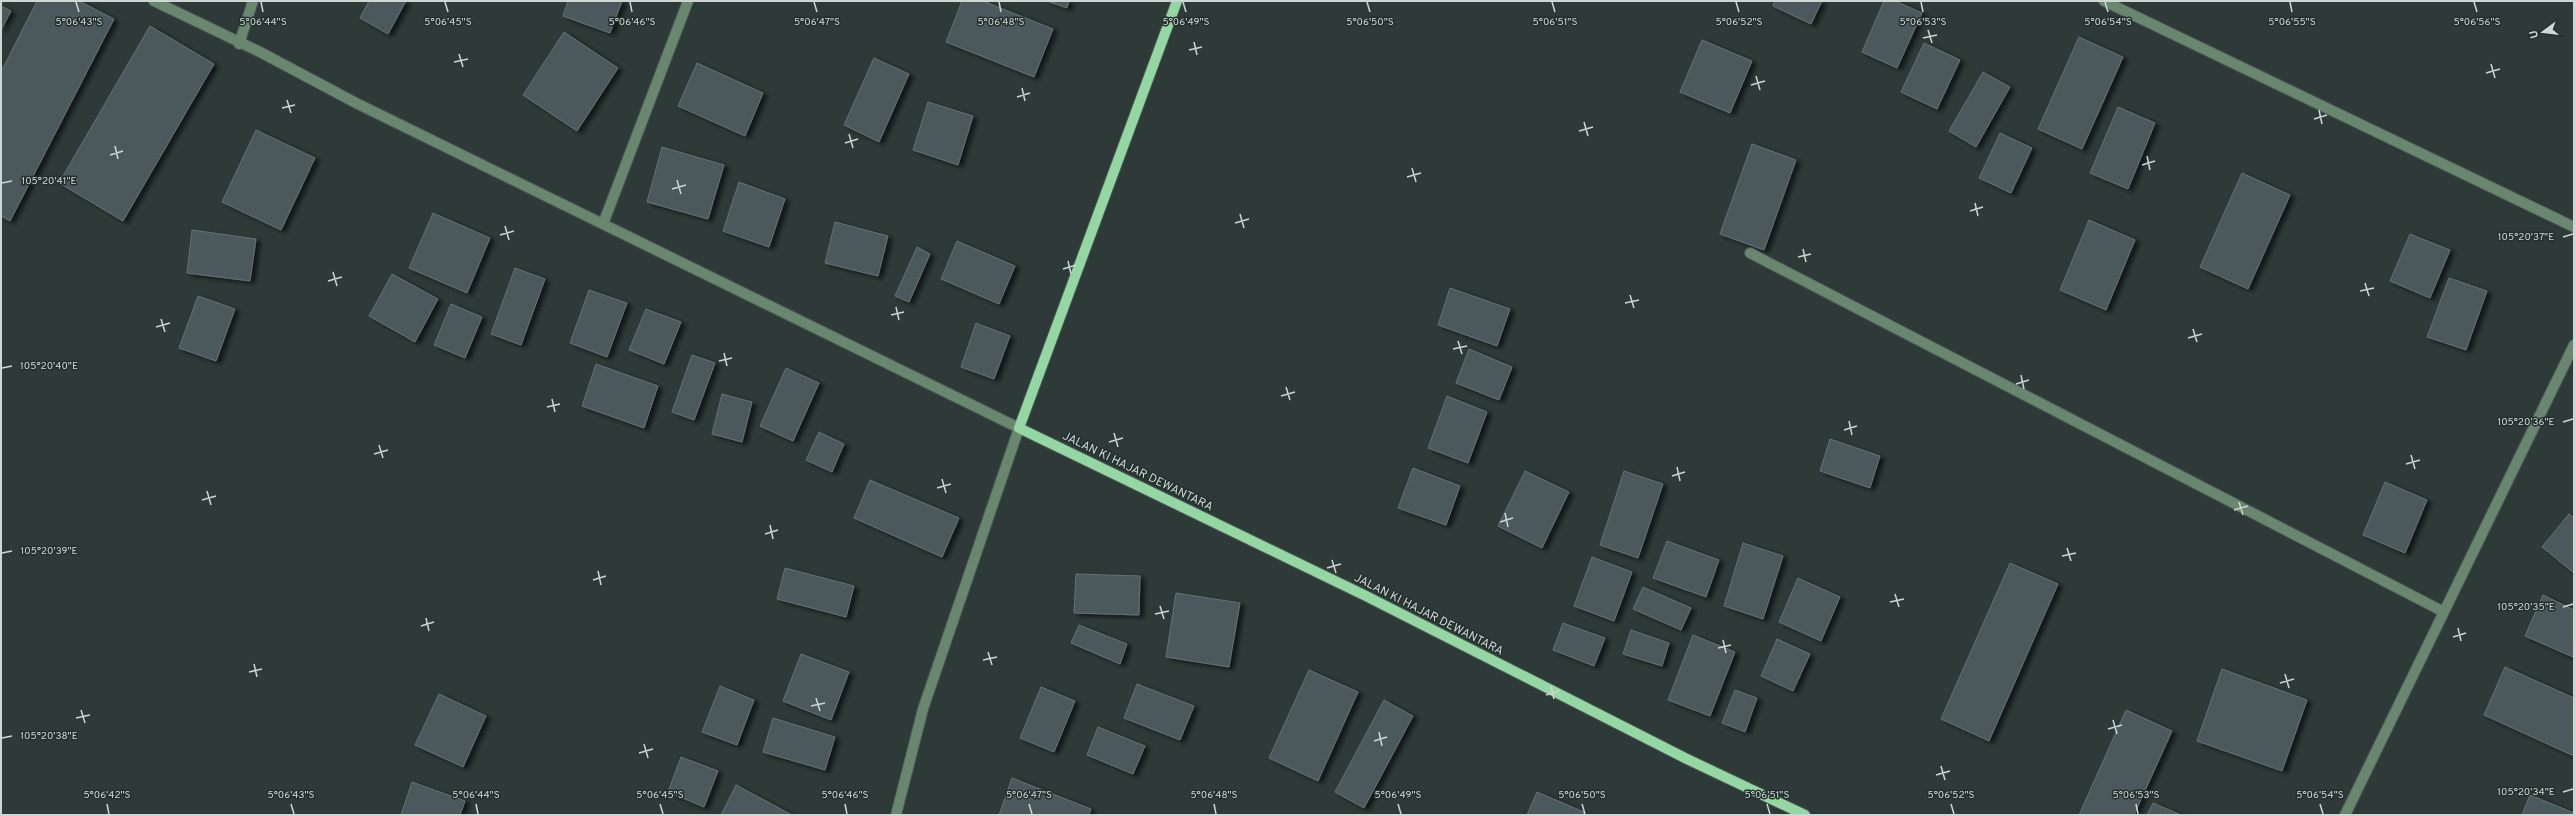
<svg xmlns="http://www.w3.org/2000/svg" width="2575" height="816" viewBox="0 0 2575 816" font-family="Overpass,sans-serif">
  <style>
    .building { fill: #4b585c; stroke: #647276; filter: url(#shadow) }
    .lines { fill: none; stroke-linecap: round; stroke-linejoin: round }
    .minor-casing { stroke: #4a5654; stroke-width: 12 }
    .major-casing { stroke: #4a5654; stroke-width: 12 }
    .minor { stroke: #68876e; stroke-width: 10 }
    .major { stroke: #95d7a2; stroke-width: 10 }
    .ticks { fill: none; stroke: #ced6d4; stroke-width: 1.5 }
    .labels { text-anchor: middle; stroke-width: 3; stroke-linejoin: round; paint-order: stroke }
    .street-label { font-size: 12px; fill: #ced6d4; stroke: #23302e }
    .ticks-label { font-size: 10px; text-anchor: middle; fill: #ced6d4; stroke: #23302e; stroke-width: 3; stroke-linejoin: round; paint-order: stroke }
  </style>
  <defs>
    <filter id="shadow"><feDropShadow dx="4.5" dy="2.5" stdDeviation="2" flood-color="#0009"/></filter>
  </defs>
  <rect width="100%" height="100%" fill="#2d3a38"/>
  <path class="building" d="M37,1H79L114,19L10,221L1,216V72Z
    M369,1H406L388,34L360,18Z
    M568,1H622L610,33L563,16Z
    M962,1H983L1053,29L1034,77L946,42Z
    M1047,1H1069L1067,8Z
    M1775,1H1822L1811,24L1773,6Z
    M1884,1H1895L1922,13L1897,68L1862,52Z
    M1,6L11,11L1,30Z
    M150,26L214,64L123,221L59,183Z
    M564,32L618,68L577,131L523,95Z
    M2079,37L2123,57L2082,149L2038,129Z
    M1702,40L1752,61L1730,113L1680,92Z
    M1924,43L1960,60L1937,109L1901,92Z
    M874,58L909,74L879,142L844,125Z
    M697,63L763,93L745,136L678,106Z
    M1983,72L2010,87L1976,147L1949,131Z
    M928,102L973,116L958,165L913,150Z
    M2118,107L2155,123L2128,189L2090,173Z
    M256,130L315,158L281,230L222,202Z
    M2000,133L2032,148L2011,193L1979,178Z
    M1752,144L1796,160L1764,250L1720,234Z
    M662,147L724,165L708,219L647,202Z
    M2242,173L2290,195L2248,289L2200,267Z
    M739,182L785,199L769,247L723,231Z
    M433,213L490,238L467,293L409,268Z
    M2089,220L2135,240L2106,310L2060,290Z
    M835,222L888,236L878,276L825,263Z
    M192,230L256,239L250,281L187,273Z
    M2410,234L2450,250L2430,298L2390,281Z
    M957,241L1015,266L999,304L941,279Z
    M917,247L930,254L909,302L895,296Z
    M515,268L545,279L521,345L491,334Z
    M392,274L438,299L415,342L369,316Z
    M2449,278L2487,291L2466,350L2427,337Z
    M1450,288L1510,309L1497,346L1438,325Z
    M589,290L627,303L607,357L570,343Z
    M198,296L235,309L216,361L179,348Z
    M451,304L482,317L465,358L434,345Z
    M646,309L681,322L664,364L629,350Z
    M976,323L1010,336L994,379L961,367Z
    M1469,349L1512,367L1499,400L1456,383Z
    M692,355L715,363L694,420L672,412Z
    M596,364L658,386L644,428L582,406Z
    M786,368L819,383L793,441L760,426Z
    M722,394L752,402L742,442L712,434Z
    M1447,396L1487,412L1468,463L1428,448Z
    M819,432L844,444L832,472L806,460Z
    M1830,439L1880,456L1870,488L1820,471Z
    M1413,468L1460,486L1446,525L1398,508Z
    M1525,471L1569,492L1542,548L1498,526Z
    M1624,471L1663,484L1638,558L1600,545Z
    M870,480L959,518L942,557L854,518Z
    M2385,482L2427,500L2405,553L2363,535Z
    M2569,514L2574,518V573L2542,547Z
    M1667,541L1719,560L1706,597L1653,578Z
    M1743,543L1783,556L1763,619L1724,606Z
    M1592,557L1632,572L1614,621L1574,606Z
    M2010,563L2058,584L1989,741L1941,719Z
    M785,568L854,586L846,617L777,599Z
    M1076,574L1140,576L1139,615L1074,613Z
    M1798,578L1840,597L1821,641L1779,622Z
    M1643,587L1691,608L1681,630L1633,609Z
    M1176,593L1240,603L1229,667L1166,657Z
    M2543,595L2574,610L2573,657L2525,636Z
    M1563,623L1605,638L1594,666L1553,650Z
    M1079,625L1127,644L1120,664L1071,643Z
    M1631,630L1669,643L1662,666L1623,654Z
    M1693,635L1735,652L1710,716L1668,700Z
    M1777,639L1810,654L1793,691L1761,676Z
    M801,654L849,672L831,720L783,701Z
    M2505,667L2574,698V756L2484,715Z
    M2222,669L2307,700L2282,771L2197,741Z
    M1309,670L1358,692L1318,781L1269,758Z
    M1137,684L1194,706L1180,740L1124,718Z
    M720,686L754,700L737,745L702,732Z
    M1041,687L1075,701L1054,752L1020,738Z
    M1735,690L1757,698L1745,732L1722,723Z
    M439,694L486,716L463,767L415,745Z
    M1384,700L1413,716L1364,808L1335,792Z
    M2126,710L2172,731L2134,815H2079Z
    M773,718L835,737L825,770L763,752Z
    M1098,727L1145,746L1133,774L1087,755Z
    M681,757L718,771L704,807L668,792Z
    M1012,778L1091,809L1089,815H999Z
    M412,782L465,801L460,815H401Z
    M736,785L792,815H721Z
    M1537,792L1584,812L1583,815H1527Z
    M2530,795L2574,813V815H2522Z
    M2153,803L2181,815H2147Z"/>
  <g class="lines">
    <g class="minor-casing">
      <path id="minor" d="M154,1L260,52L356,103L1019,428L923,709L896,815
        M2104,1L2574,227
        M239,44L253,1
        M603,224L688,1
        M1750,253L2444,612
        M2345,815L2574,345"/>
    </g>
    <g class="major-casing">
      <path id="major" d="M1177,1L1019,428L1366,596L1687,759L1805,815"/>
    </g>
    <use href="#minor" class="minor"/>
    <use href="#major" class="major"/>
  </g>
  <path class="ticks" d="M76,2L79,12M261,2L263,12M445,2L448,12M630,2L632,12M814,2L817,12M999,2L1001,12M1183,2L1186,12M1367,2L1370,12M1552,2L1555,12M1736,2L1739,12M1921,2L1923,12M2105,2L2108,12M2290,2L2292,12M2474,2L2477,12M1928,30L1932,43M1923,38L1937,35M1194,42L1197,55M1189,50L1202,47M459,54L463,67M454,62L468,59M2491,64L2495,78M2486,73L2500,69M1756,76L1760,90M1751,85L1765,81M1022,88L1025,101M1017,97L1030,93M287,100L291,113M282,108L295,105M2319,110L2322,124M2314,119L2327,115M1584,122L1588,136M1579,131L1593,127M849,134L853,148M845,143L858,139M115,146L118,159M110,155L123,151M2147,156L2150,170M2142,165L2155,161M1412,168L1416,182M1407,177L1421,173M677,180L681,194M2,183L12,181M672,189L686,185M1975,203L1978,216M1970,211L1983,207M1240,214L1244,228M1235,223L1249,219M505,226L509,240M500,235L514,231M2563,237L2573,234M1803,249L1806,262M1798,257L1811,254M1068,261L1071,274M1063,269L1076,265M333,272L337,286M328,281L342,277M2365,283L2369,296M2360,291L2374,288M1630,295L1634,308M1625,303L1639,300M896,307L899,320M891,315L904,312M161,319L165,332M156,327L170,323M2193,329L2197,342M2188,338L2202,334M1458,341L1462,354M1453,349L1467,346M724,353L727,366M719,361L732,358M2,368L12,366M2021,375L2024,389M2016,384L2029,380M1286,387L1290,400M1281,396L1295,392M552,399L555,412M547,407L560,404M1849,421L1852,435M2563,422L2573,419M1844,430L1857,426M1114,433L1118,447M1109,442L1123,438M379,445L383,458M374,454L388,450M2411,455L2415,469M2406,464L2420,460M1677,467L1680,481M1672,476L1685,472M942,479L946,493M937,488L951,484M207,491L211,505M202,500L216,496M2239,502L2243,515M2234,510L2248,506M1505,513L1508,527M1500,522L1513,518M770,525L773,539M765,534L778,530M2067,548L2071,561M2,553L12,551M2062,556L2076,553M1332,560L1336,573M1327,568L1341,564M598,571L601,585M593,580L606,576M1895,594L1899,607M1890,602L1904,599M1160,606L1164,619M2563,607L2573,604M1155,614L1169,611M426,618L429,631M421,626L434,622M2458,628L2461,641M2453,637L2466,633M1723,640L1726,653M1718,648L1731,645M988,652L992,665M983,660L997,657M254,664L257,677M249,672L262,669M2285,674L2289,688M2280,683L2294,679M1551,686L1554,699M1546,695L1559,691M816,698L820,711M811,706L825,703M81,710L85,723M76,718L90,715M2113,720L2117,734M2108,729L2122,725M1379,732L1382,746M2,738L12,736M1374,741L1387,737M644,744L648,758M639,753L653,749M1941,766L1945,780M1936,775L1950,771M2563,792L2573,789M107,804L109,814M291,804L294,814M476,804L478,814M660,804L663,814M845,804L847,814M1029,804L1032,814M1214,804L1216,814M1398,804L1401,814M1582,804L1585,814M1767,804L1770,814M1951,804L1954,814M2136,804L2138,814M2320,804L2323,814"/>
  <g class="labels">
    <g class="street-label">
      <text transform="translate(1138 471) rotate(26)" y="4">JALAN KI HAJAR DEWANTARA</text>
      <text transform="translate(1429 614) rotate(27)" y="4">JALAN KI HAJAR DEWANTARA</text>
    </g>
  </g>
  <g class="ticks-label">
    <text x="79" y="25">5°06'43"S</text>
    <text x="263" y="25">5°06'44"S</text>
    <text x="448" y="25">5°06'45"S</text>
    <text x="817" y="25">5°06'47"S</text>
    <text x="2477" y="25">5°06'56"S</text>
    <text x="632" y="25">5°06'46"S</text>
    <text x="1001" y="25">5°06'48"S</text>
    <text x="1186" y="25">5°06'49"S</text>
    <text x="1370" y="25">5°06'50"S</text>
    <text x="1555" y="25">5°06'51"S</text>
    <text x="1739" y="25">5°06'52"S</text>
    <text x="1923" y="25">5°06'53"S</text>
    <text x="2108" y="25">5°06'54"S</text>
    <text x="2292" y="25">5°06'55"S</text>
    <text x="49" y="184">105°20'41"E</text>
    <text x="2526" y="240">105°20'37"E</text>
    <text x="49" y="369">105°20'40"E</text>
    <text x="2526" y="425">105°20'36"E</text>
    <text x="49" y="554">105°20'39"E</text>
    <text x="2526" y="610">105°20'35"E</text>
    <text x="49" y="739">105°20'38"E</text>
    <text x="2526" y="795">105°20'34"E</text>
    <text x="107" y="798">5°06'42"S</text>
    <text x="291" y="798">5°06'43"S</text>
    <text x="476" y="798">5°06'44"S</text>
    <text x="660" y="798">5°06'45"S</text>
    <text x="845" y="798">5°06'46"S</text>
    <text x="1029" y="798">5°06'47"S</text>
    <text x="1214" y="798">5°06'48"S</text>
    <text x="1398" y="798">5°06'49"S</text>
    <text x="1582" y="798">5°06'50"S</text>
    <text x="1767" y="798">5°06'51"S</text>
    <text x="1951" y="798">5°06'52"S</text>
    <text x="2136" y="798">5°06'53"S</text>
    <text x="2320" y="798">5°06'54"S</text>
  </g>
  <rect width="2575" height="816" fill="none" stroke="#ced6d4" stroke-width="4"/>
  <g transform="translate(2543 32) rotate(255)" stroke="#23302e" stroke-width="3" paint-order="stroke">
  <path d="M0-3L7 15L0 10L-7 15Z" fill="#ced6d4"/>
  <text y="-6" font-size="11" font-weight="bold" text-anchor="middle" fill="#ced6d4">U</text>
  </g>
</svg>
